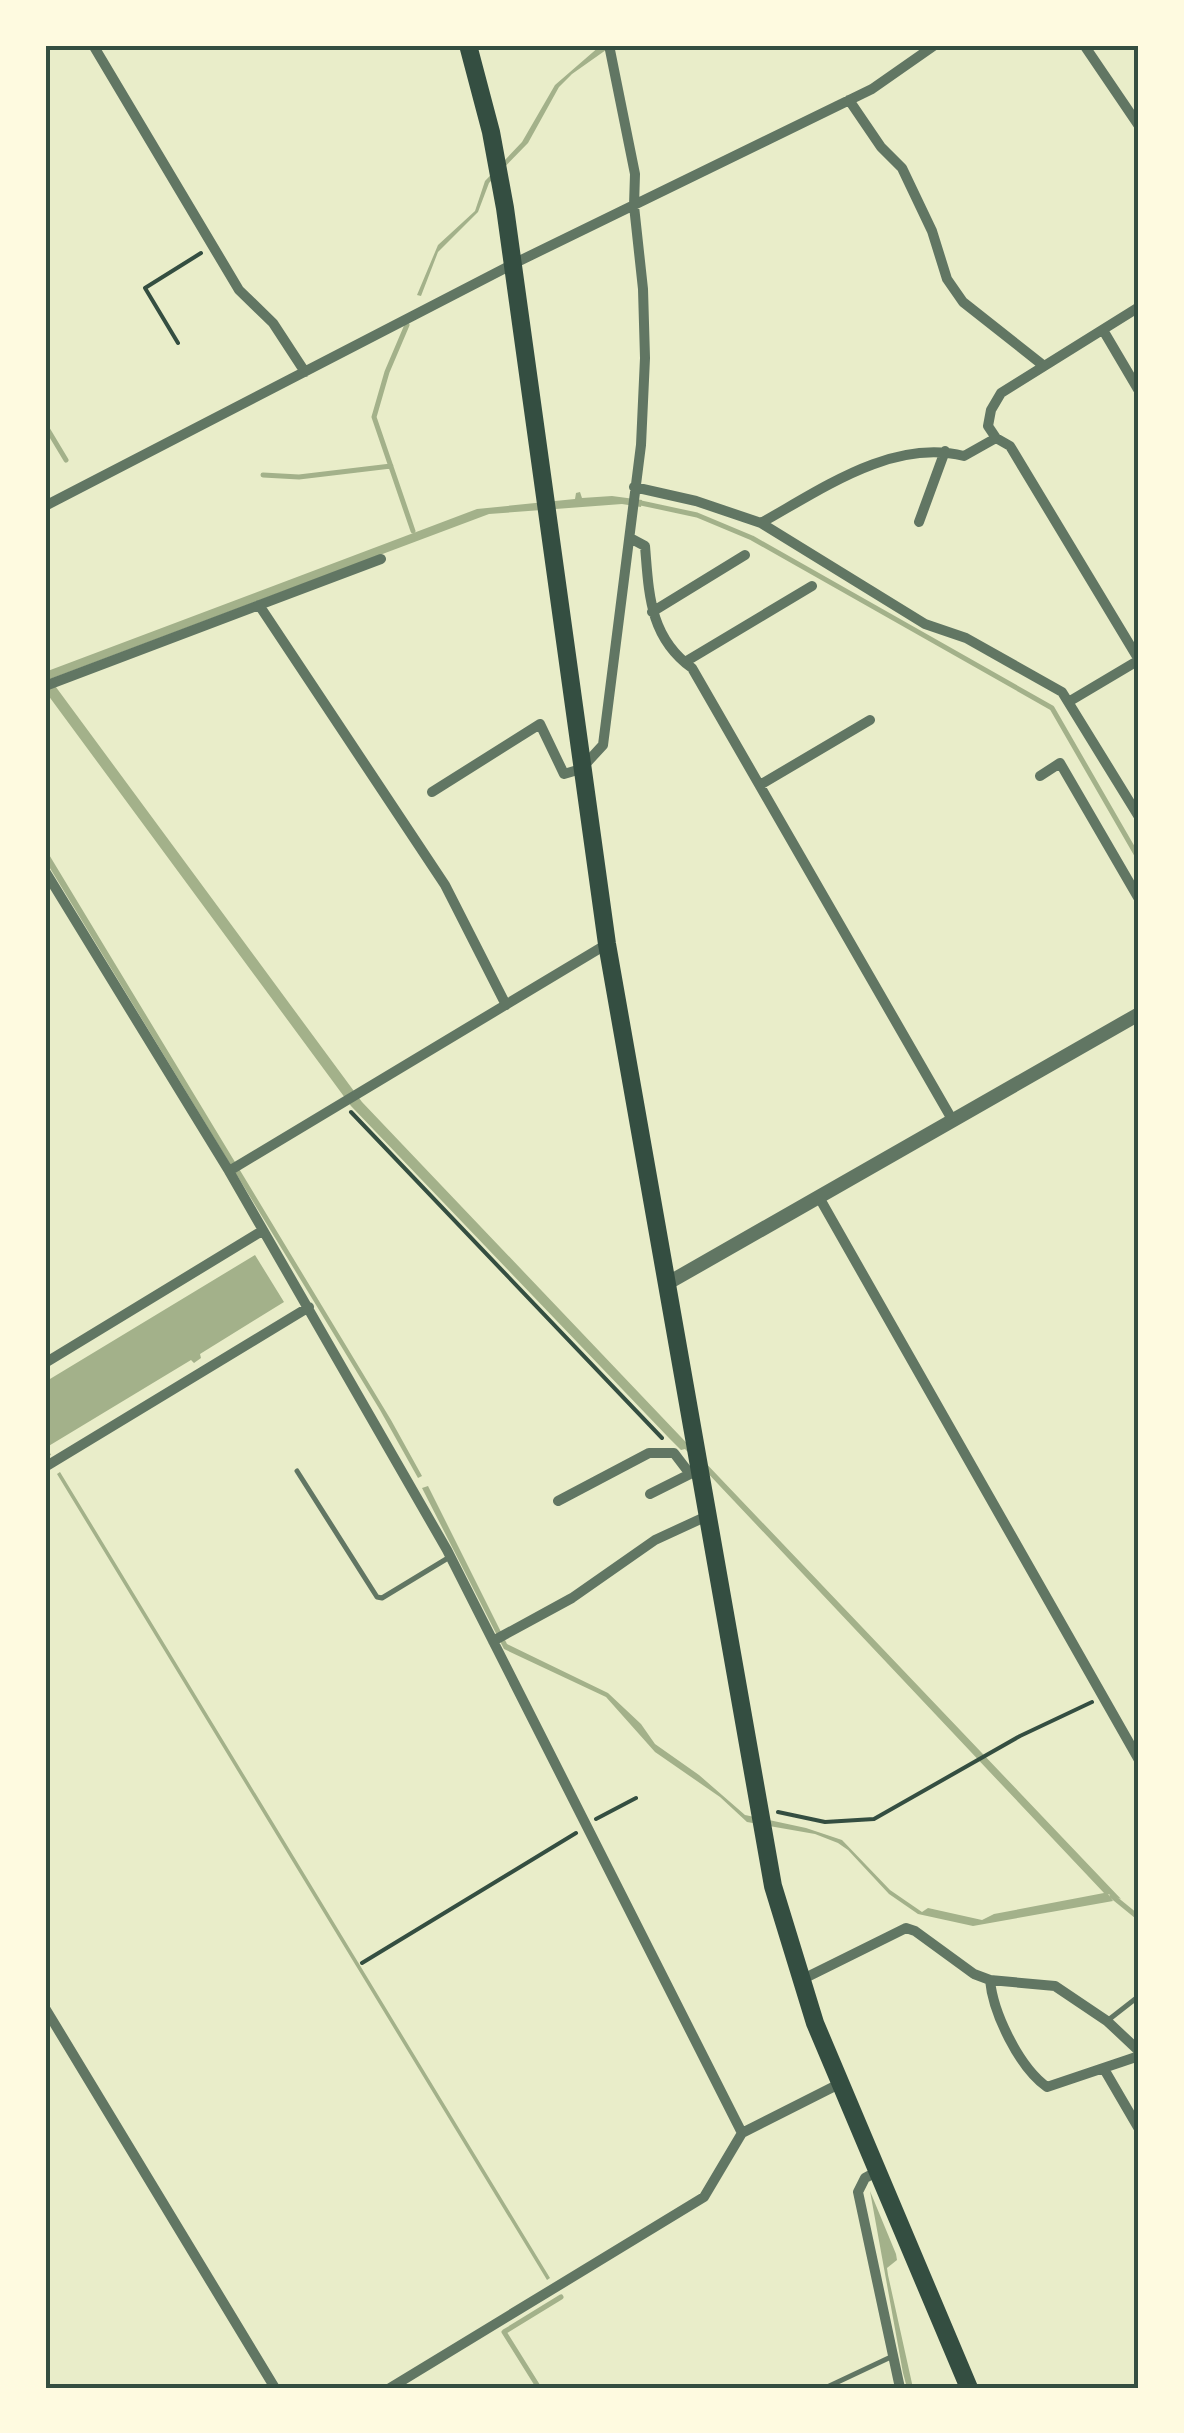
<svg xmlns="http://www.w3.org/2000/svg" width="1184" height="2433" viewBox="0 0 1184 2433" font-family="'Golos Text',sans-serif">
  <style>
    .water { fill: #a3b18a }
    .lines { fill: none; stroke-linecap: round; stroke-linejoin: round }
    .stream { stroke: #a3b18a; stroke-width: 5 }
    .path { stroke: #344e41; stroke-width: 4 }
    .service { stroke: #617663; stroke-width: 5 }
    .minor { stroke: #617663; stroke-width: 10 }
    .tertiary { stroke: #617663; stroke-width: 14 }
    .trunk { stroke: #344e41; stroke-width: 18 }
    .neatline { fill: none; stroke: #344e41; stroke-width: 4 }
  </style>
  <rect width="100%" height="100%" fill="#e9edc9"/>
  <path class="water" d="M613,45L572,74L559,87L528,143L489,183L478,212L438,252L421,296L417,295L438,245L475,211L485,181L522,142L555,85L600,46Z
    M580,492L582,498L612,496L642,500L641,507L622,504L489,514L50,679L362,1102L1121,1899L1108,1894L1113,1901L973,1926L918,1914L889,1894L848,1850L838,1843L815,1834L747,1822L720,1797L655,1752L606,1697L504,1649L422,1488L428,1486L507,1644L608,1693L641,1724L655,1744L699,1775L745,1815L806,1828L842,1840L890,1890L922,1912L928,1908L982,1920L994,1914L1104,1893L685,1449L681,1450L668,1437L351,1106L45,691V672L477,509L575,499L576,493Z
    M45,848L391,1420L422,1476L418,1478L380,1410L45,860Z
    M255,1255L284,1302L200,1354L201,1358L194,1363L191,1360L47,1447L51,1455L48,1456L45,1452V1382Z
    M60,1472L550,2278L547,2280L57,1474Z
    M870,2191L896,2254L897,2260L887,2268L888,2275L913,2388H907L903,2373Z"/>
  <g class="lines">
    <path class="stream" d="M407,325L387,372L374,417L413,531
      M45,425L66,460
      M263,475L299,477L391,466
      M641,503L697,515L752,538L1052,708L1139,859
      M1112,1896L1139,1918
      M539,2388L504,2332L561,2297"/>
    <path class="path" d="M178,343L145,288L201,253
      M351,1112L662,1438
      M778,1812L825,1822L874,1819L1020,1736L1092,1702
      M596,1819L636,1798
      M362,1963L576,1833"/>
    <path class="service" d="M297,1471L377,1597L382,1598L448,1558
      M1107,2021L1139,1996
      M825,2388L893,2356"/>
    <path class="minor" d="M93,45L239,290L273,323L305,372
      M1084,45L1139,126
      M849,100L881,147L902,168L932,231L947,279L963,302L1044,366
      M1103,330L1139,391
      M996,438L1010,446L1139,660
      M634,487L696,501L761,523L925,624L966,638L1062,692L1139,817
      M45,506L513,264L872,89L935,45
      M919,522L945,451
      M761,523C822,489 893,438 964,456L996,438L988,426L991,410L1001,393L1139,307
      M630,538L645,546C649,593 649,637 692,668L953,1121
      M259,605L445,885L506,1005
      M652,612L745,555
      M685,662L812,586
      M45,686L381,559
      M1070,701L1139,660
      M1040,776L1060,763L1139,899
      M760,785L870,720
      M432,792L540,724L564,774L581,769L603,745L641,445L645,358L643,289L634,206L635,174L609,45
      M45,871L229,1171L447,1550L742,2133
      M229,1171L607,944
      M820,1199L1139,1760
      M45,1363L262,1231
      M45,1467L309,1307
      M650,1494L694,1472
      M558,1501L649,1453H674L690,1474
      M493,1641L572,1598L655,1540L707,1516
      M801,1980L906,1928L915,1931L974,1974L990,1980L1055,1986L1107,2021L1139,2051
      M990,1980C993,2013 1019,2067 1047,2087L1139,2056
      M45,2008L275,2388
      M1104,2069L1139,2129
      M878,2171L865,2178L858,2192L900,2388
      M390,2388L704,2197L742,2133L841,2083"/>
    <path class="tertiary" d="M668,1283L1139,1014"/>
    <path class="trunk" d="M468,45L491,132L505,208L607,944L773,1886L815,2023L969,2388"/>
  </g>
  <rect width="1184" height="2433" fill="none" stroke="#fefae0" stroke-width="95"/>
  <rect x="48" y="48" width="1088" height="2338" class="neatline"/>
</svg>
